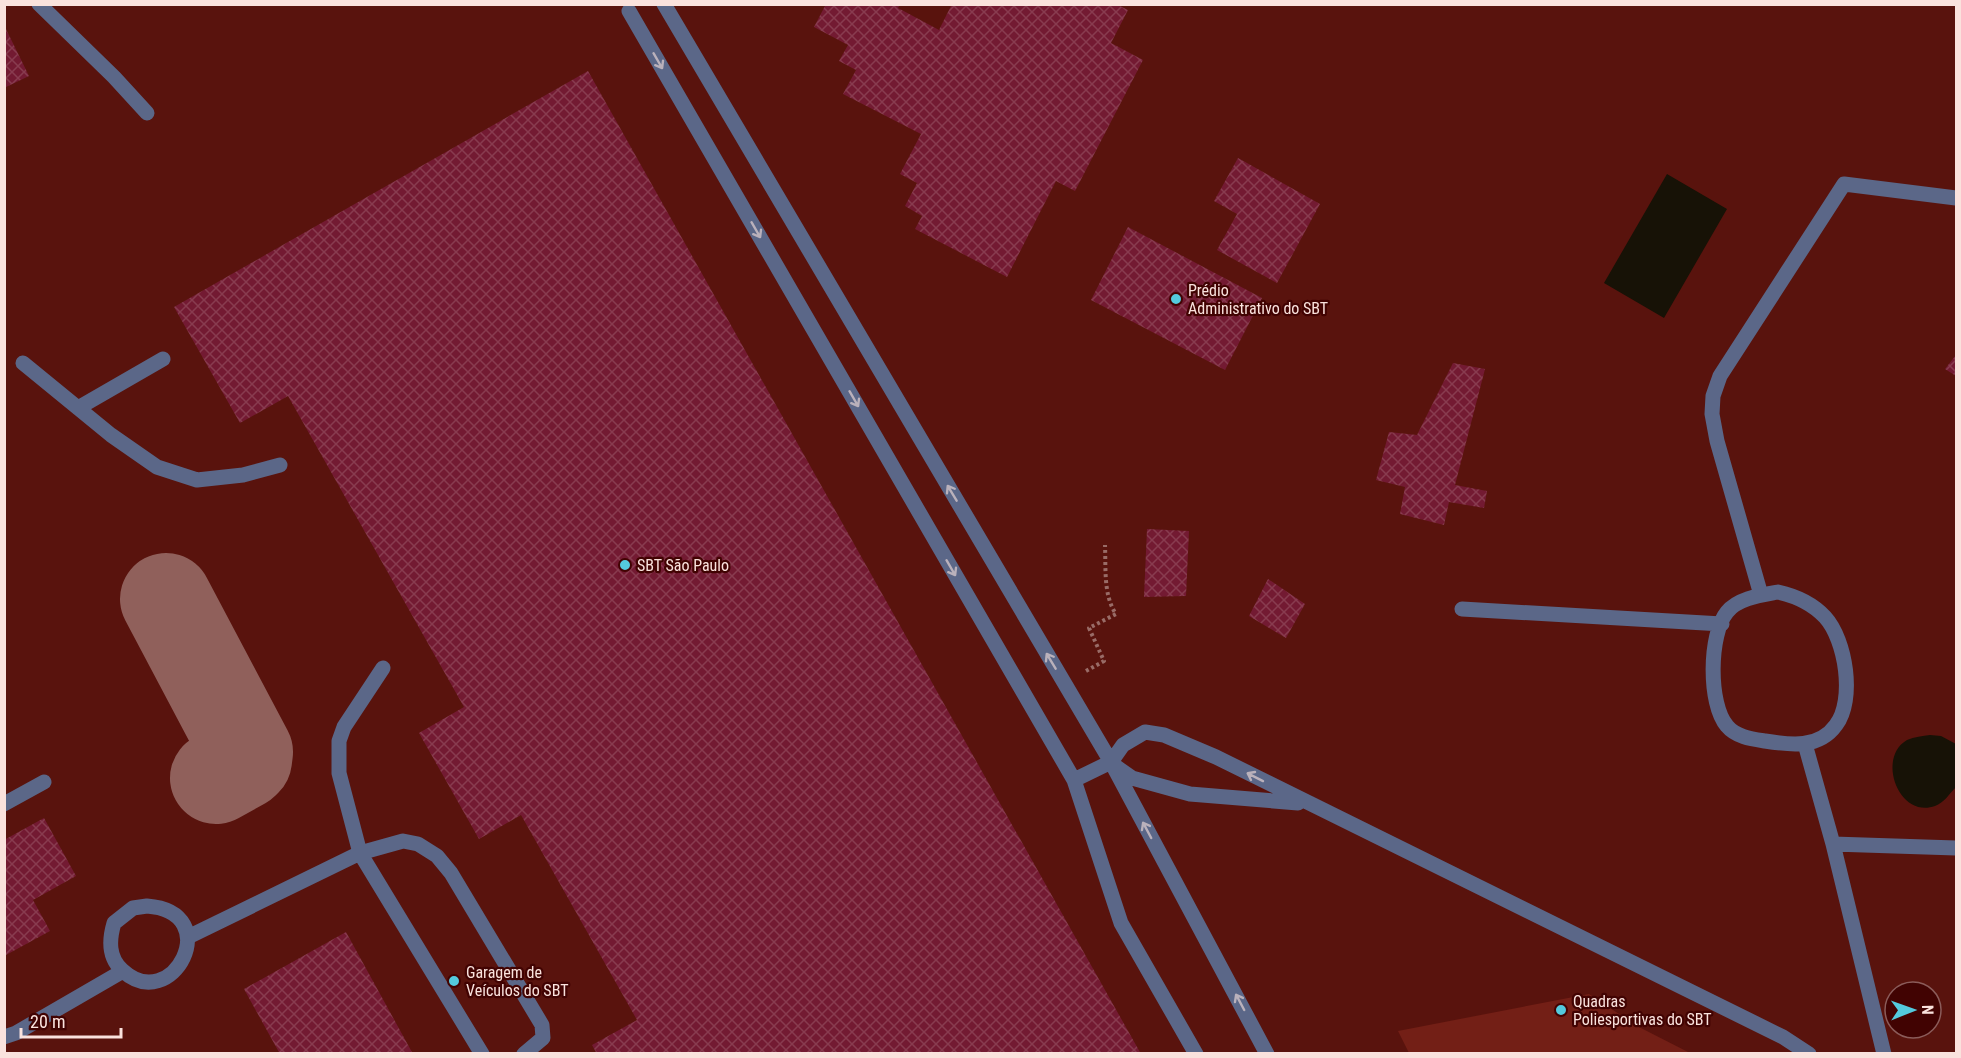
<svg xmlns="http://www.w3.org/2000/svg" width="1961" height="1058" viewBox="0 0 1961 1058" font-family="'Roboto Condensed',sans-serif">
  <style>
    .built { fill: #59130d; fill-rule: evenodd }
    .pitch { fill: #731f16 }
    .water { fill: #171206 }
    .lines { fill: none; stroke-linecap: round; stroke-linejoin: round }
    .taxiway { stroke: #90605b; stroke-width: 92 }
    .building { fill: url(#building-cross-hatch) }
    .path { stroke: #996c67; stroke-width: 4; stroke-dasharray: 3 3; stroke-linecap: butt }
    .minor { stroke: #5b6788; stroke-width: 15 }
    .oneway { stroke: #bab1bb }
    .poi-dot { fill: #54cadd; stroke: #410302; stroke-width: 2 }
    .labels { text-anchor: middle; stroke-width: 4.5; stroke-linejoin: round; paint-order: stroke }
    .poi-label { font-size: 16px; fill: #fae2dd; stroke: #410302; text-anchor: start }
  </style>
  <defs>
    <pattern id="building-cross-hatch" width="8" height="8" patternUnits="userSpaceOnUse" patternTransform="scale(1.5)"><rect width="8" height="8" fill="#731a32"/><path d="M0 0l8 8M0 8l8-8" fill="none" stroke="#883b4f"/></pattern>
  </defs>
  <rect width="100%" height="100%" fill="#4d0f0a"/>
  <path class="built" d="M5,5H1956V1053L5,1054ZM1895,992H1931V1028H1895Z"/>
  <path class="pitch" d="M1589,994L1637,1026L1690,1053H1409L1398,1031Z"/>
  <path class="water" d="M1667,174L1727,209L1664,318L1604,283Z
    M1930,735L1941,736L1956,744V787C1950,793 1944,803 1935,806C1899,819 1876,758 1907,740C1914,737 1923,736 1930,735Z"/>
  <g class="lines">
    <path class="taxiway" d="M166,599L247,752L246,760L243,763L216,778"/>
  </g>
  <path class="building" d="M826,4H900L898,8L939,30L952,4H1116L1128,10L1111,43L1143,60L1075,191L1056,181L1007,277L915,229L922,216L905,206L917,183L900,174L921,134L843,94L856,70L839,61L848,45L814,27Z
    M4,25L29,76L4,88Z
    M588,71L948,711L1141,1054H597L592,1045L637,1020L521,815L479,839L419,733L464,707L288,396L240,423L174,307Z
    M1238,158L1320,204L1277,283L1217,250L1237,214L1214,201Z
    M1128,227L1262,298L1225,370L1091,300Z
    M1956,355V376L1945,369Z
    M1453,363L1485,369L1455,485L1487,491L1484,508L1449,502L1444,525L1400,514L1405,487L1376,480L1389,432L1417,435Z
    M1147,529L1189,531L1186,596L1144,597Z
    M1268,579L1305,604L1286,638L1249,616Z
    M44,818L76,876L33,900L50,931L6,955L4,952V840Z
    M346,932L413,1054H280L244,989Z"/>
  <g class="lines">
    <path class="path" d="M1086,671L1104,661L1089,628L1116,614C1103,595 1106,567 1105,545"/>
    <path class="minor" d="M39,4L114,77L147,113
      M664,4L1111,762L1267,1054
      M629,11L1074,780L1121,923L1196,1054
      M23,363L111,435L157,467L197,480L243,475L280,465
      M78,408L163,359
      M1778,592C1796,596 1812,603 1825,617C1846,640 1855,700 1836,725C1819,749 1790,745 1765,741C1752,739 1736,737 1727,726C1708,704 1709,634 1727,612C1738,598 1762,595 1778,592Z
      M1761,595L1717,441L1712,414L1713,396L1720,376L1844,184L1956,198
      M1462,609L1722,624
      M383,668L344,727L339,741V773L360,853L482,1054
      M1805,744L1833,844L1884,1054
      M1115,766L1132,778L1190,794L1298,803
      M1074,780L1111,762L1123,745L1145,732L1164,735L1216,757L1783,1037L1809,1054
      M4,804L44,782
      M1833,844L1956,848
      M147,906C227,912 172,1017 122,970C108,957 109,940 114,923L133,908Z
      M188,937L360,853L403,841L418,844L437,856L451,873L542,1025L543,1038L524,1054
      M4,1037L16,1033L123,971"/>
  </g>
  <defs><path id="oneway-shaft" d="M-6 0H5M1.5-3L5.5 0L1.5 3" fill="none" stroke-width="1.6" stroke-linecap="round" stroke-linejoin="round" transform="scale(1.5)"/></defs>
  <g class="oneway">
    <use href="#oneway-shaft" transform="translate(658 61) rotate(60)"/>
    <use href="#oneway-shaft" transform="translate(756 230) rotate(60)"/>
    <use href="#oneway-shaft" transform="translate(854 399) rotate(60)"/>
    <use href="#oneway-shaft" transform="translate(952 493) rotate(-121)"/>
    <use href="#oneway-shaft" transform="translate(951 568) rotate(60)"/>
    <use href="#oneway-shaft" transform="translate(1051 661) rotate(-121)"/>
    <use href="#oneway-shaft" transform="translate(1255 777) rotate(-153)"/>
    <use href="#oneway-shaft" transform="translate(1147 830) rotate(-118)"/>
    <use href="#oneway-shaft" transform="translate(1240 1002) rotate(-118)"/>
  </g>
  <g class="poi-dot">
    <circle cx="1176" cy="299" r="6"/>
    <circle cx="625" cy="565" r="6"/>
    <circle cx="454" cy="981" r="6"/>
    <circle cx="1561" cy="1010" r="6"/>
  </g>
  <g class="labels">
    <g class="poi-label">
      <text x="1188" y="296">Prédio<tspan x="1188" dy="18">Administrativo do SBT</tspan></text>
      <text x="637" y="571">SBT São Paulo</text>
      <text x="466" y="978">Garagem de<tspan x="466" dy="18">Veículos do SBT</tspan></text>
      <text x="1573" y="1007">Quadras<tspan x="1573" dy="18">Poliesportivas do SBT</tspan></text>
    </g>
  </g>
  <rect width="1961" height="1058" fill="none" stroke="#fae2dd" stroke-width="12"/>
  <g transform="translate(1913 1010) rotate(89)"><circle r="28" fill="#410302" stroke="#8b5c5a" stroke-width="1.5"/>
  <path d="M0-4.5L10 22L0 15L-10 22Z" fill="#54cadd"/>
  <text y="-9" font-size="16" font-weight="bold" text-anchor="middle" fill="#fae2dd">N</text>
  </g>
  <path d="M21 1028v9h100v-9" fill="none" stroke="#fae2dd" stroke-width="3"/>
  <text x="30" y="1028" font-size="18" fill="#fae2dd" stroke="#410302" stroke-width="4.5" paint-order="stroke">20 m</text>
</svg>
